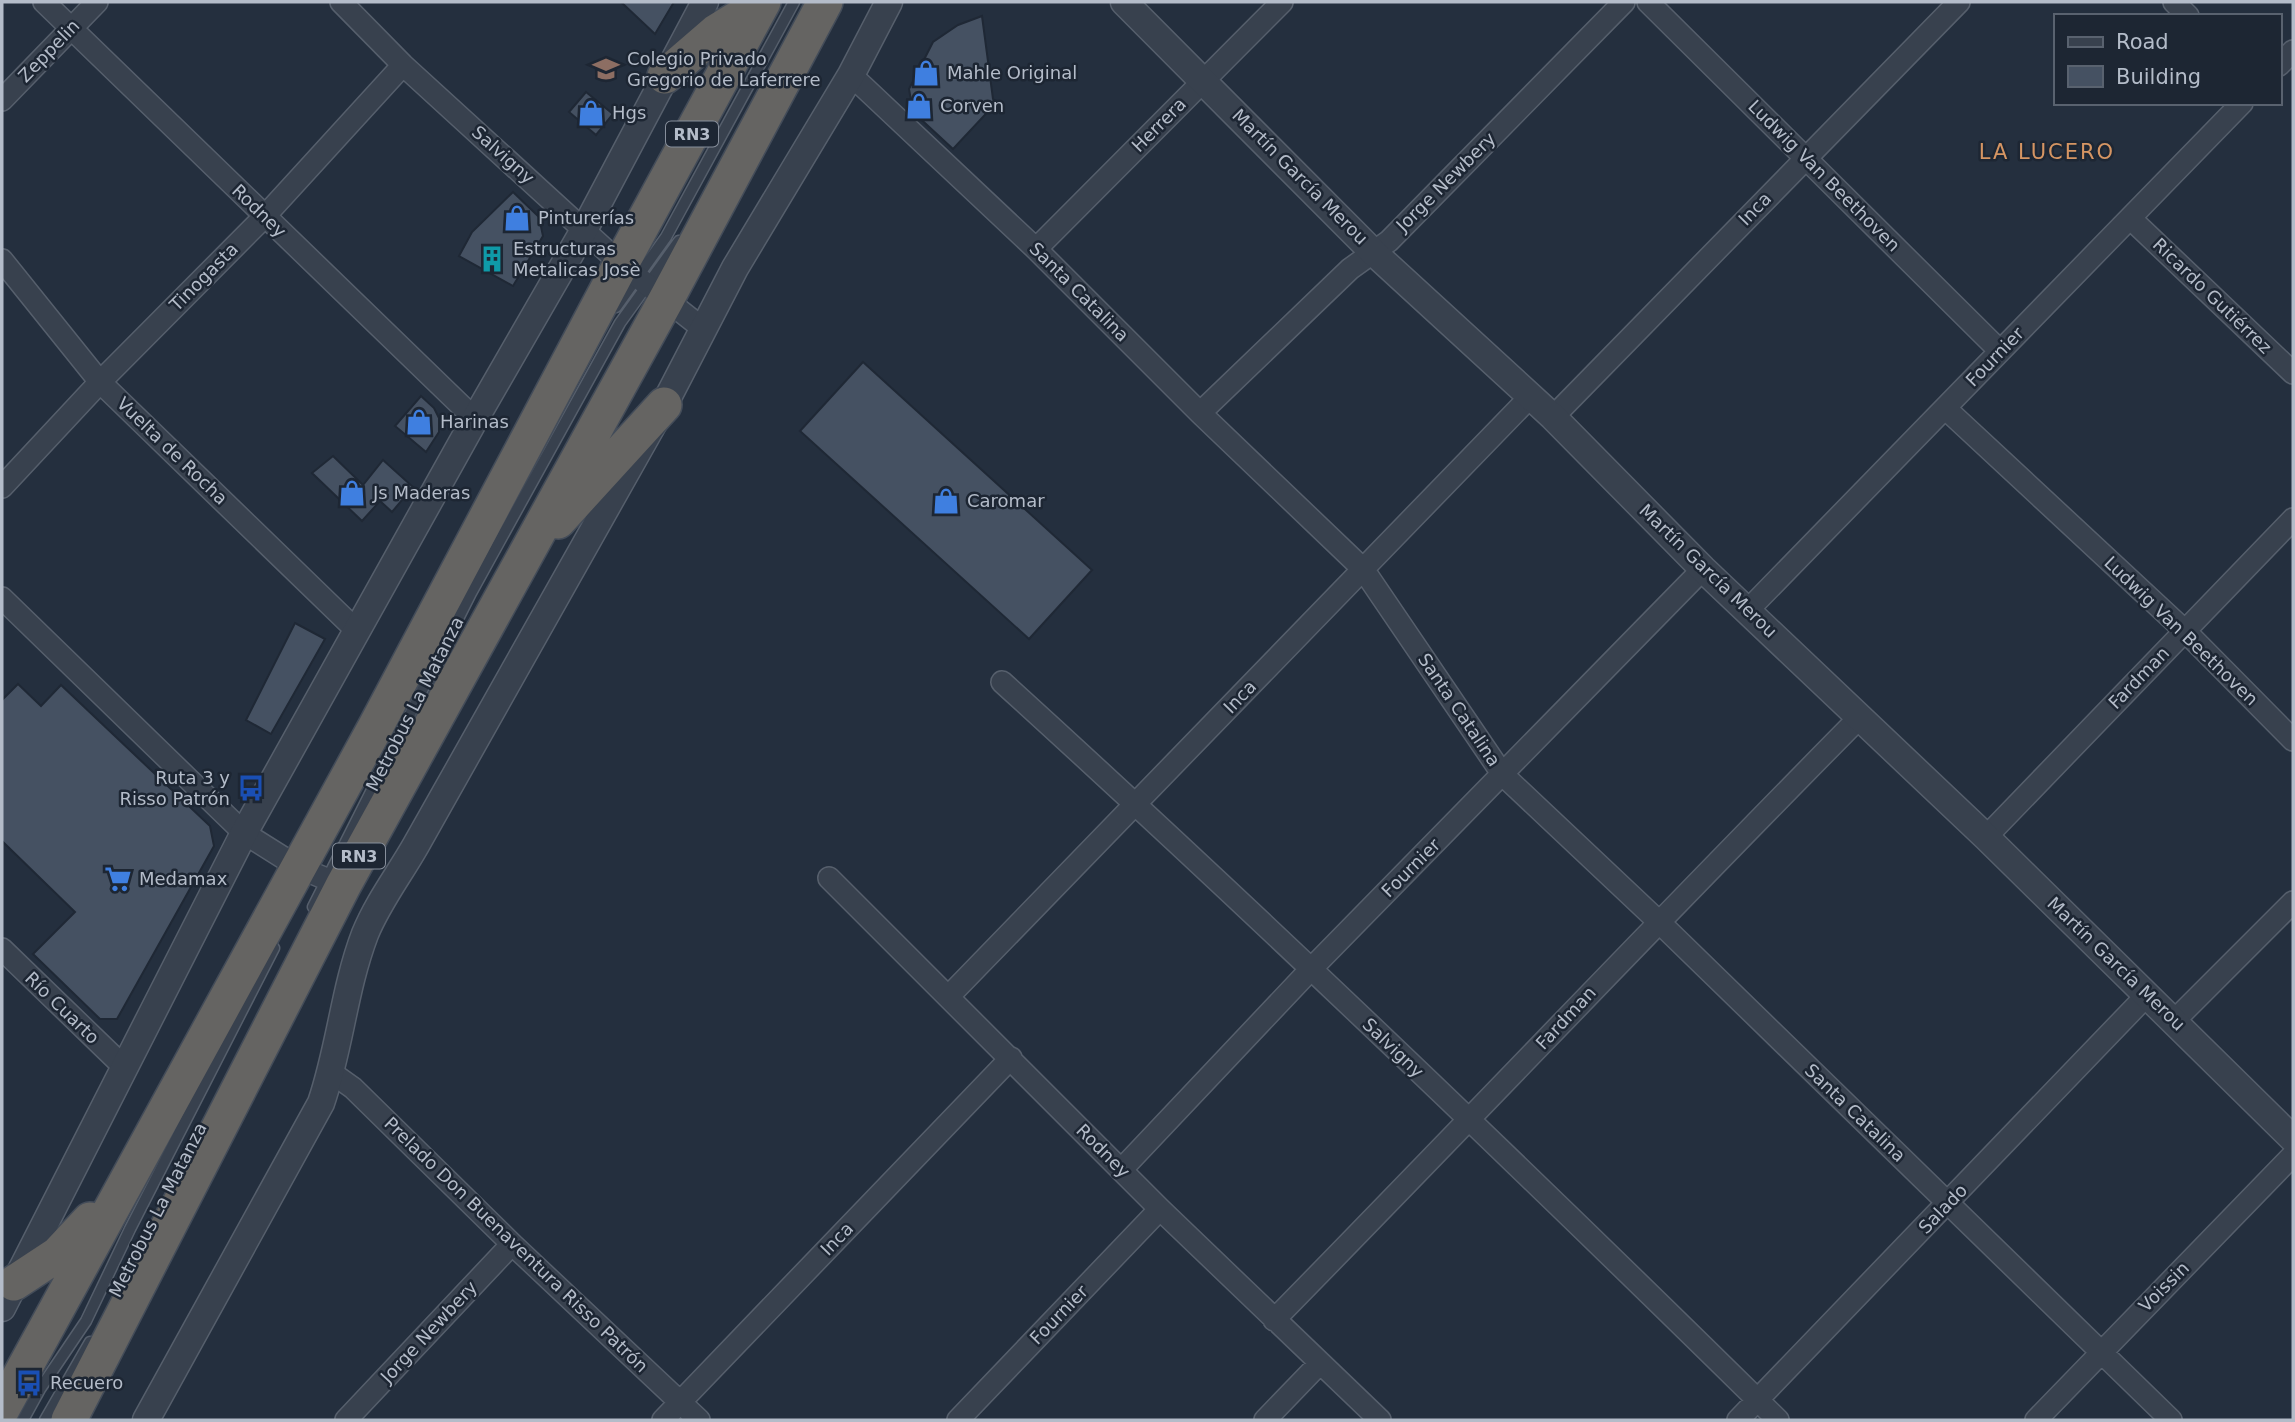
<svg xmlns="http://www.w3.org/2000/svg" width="2295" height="1422" viewBox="0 0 2295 1422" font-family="'DejaVu Sans',sans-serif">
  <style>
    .building { fill: #455162; stroke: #1f2835; stroke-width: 2 }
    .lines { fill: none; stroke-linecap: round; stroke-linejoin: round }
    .service-casing { stroke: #565f6c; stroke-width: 13 }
    .minor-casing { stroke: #565f6c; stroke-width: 24 }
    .tertiary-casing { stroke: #565f6c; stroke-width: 29 }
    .trunk-casing { stroke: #434c59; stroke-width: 38 }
    .service { stroke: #38414e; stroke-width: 10 }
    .minor { stroke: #38414e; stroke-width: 21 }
    .tertiary { stroke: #38414e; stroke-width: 26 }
    .trunk { stroke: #656462; stroke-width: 35 }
    .labels { text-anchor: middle; stroke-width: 5; stroke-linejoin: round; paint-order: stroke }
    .shield { fill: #1d2633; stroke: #878f9c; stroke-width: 2 }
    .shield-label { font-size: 16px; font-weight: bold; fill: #b4bcc9 }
    .street-label { font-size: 18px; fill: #b4bcc9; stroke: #1d2633 }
    .poi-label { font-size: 18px; fill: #b4bcc9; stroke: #1d2633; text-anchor: start }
    .quarter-label { font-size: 21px; letter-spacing: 2px; fill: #d59563; stroke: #1d2633 }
  </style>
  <rect width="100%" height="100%" fill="#242f3e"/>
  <path class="building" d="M621,2H674L655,34Z
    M982,16L993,99L997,102L953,149L913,112L909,89L933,42L958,25Z
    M586,92L613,114L596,135L569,112Z
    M513,192L539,217L543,236L513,286L459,256L472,232Z
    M863,362L1092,570L1029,639L800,431Z
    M421,396L434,408L439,418V432L426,452L395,426Z
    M333,456L363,485L383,460L413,487L392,512L380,501L362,521L312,473Z
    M295,623L325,639L271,734L246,720Z
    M18,684L41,706L61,685L210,826L214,846L117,1019H100L33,954L75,912L2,841V700Z"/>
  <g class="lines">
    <g class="service-casing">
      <path id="service" d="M616,307L666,237L794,2
        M313,907L471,593L620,323L679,241
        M23,1420L40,1389L86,1321L130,1229L274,948
        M45,1420L90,1342"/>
    </g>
    <g class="minor-casing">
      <path id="minor" d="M44,2L475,419
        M341,2L403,65L621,264L702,328
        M1648,2L2000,351
        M2174,2L2188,16
        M2279,65L2293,51
        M851,75L1036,249L1200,413L1363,569L1503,775L1658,921L2171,1420
        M2,100L97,2
        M2130,218L2293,373
        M1036,249L1282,2
        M2,260L100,382L356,630
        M1945,408L2185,631L2293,740
        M1200,413L1350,269L1389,241L1624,2
        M1553,417L1959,2
        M2,487L100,382L265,216L403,65
        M2,598L244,833L298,867L343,886
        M1747,611L2242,103
        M1002,682C1266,922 1524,1170 1778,1420
        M1986,837L2293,519
        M829,878L1160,1209L1380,1420
        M2,949L123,1066
        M949,996L1530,397
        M2174,1021L2293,902
        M332,1073L353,1088L512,1244L699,1420
        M1122,1169L1311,969L1703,569
        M1274,1320C1470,1120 1662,917 1859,718
        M346,1420L512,1244
        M663,1420L1011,1058
        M958,1420L1160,1209
        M1265,1420L1320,1363
        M1738,1420L2147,995
        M2036,1420L2293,1155"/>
    </g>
    <g class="tertiary-casing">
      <path id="tertiary" d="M1124,2L1373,252L1553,417L1703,569L1986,837L2293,1139
        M2,1308L244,833L475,419L584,230L705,2
        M146,1420L321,1103C340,1048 344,989 365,934C378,902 399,875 416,845L664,405L735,268L851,75L889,2"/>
    </g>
    <g class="trunk-casing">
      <path id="trunk" d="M665,76L716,32L760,5
        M558,521L664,405
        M14,1283L58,1254L90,1220
        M2,1409L376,726L621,264L763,2
        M69,1420L343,886L666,300L825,2"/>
    </g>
    <use href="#service" class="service"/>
    <use href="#minor" class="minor"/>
    <use href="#tertiary" class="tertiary"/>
    <use href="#trunk" class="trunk"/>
  </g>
  <defs>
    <g id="school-bare" transform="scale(2.1)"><path d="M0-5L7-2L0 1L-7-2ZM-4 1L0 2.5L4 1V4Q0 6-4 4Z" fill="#8d6e63" stroke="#1d2633" stroke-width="2.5" paint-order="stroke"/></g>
    <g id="shop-bare" transform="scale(2.1)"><path d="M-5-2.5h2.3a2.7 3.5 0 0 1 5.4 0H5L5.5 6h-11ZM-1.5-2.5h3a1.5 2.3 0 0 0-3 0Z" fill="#3f7fe0" stroke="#1d2633" stroke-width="2.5" paint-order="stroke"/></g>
    <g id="building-bare" transform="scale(2.1)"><path d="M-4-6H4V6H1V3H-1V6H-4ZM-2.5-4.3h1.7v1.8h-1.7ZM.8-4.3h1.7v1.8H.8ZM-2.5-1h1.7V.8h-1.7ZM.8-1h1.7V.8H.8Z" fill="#0f9aa8" stroke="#1d2633" stroke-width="2.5" paint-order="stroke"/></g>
    <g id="bus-bare" transform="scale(2.1)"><path d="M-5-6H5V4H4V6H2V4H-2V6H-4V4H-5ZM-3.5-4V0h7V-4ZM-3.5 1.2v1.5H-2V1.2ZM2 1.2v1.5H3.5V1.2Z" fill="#1a4fb4" stroke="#1d2633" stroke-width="2.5" paint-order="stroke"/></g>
    <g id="supermarket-bare" transform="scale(2.1)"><path d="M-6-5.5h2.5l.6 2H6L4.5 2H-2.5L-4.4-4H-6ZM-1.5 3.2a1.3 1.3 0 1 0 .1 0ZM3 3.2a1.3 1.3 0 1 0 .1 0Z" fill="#3f7fe0" stroke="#1d2633" stroke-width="2.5" paint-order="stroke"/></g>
  </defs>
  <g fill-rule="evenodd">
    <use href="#school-bare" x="606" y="69"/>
    <use href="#shop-bare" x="926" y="73"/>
    <use href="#shop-bare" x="919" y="106"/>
    <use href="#shop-bare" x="591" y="113"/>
    <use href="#shop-bare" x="517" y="218"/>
    <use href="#building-bare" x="492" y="259"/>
    <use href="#shop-bare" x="419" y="422"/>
    <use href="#shop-bare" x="352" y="493"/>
    <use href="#shop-bare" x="946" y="501"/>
    <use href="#bus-bare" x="251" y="788"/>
    <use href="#supermarket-bare" x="118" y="879"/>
    <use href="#bus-bare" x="29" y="1383"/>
  </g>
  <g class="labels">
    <g class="shield">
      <rect x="666" y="121.5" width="52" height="25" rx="5"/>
      <rect x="333" y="843.5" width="52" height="25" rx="5"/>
    </g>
    <g class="shield-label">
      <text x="692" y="140">RN3</text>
      <text x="359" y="862">RN3</text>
    </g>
    <g class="street-label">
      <text transform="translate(49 51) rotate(-46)" y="6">Zeppelin</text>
      <text transform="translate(1159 125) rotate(-45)" y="6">Herrera</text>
      <text transform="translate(503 155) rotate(42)" y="6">Salvigny</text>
      <text transform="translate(1824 176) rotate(45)" y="6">Ludwig Van Beethoven</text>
      <text transform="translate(1300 177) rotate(45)" y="6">Martín García Merou</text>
      <text transform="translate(1446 182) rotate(-45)" y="6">Jorge Newbery</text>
      <text transform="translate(1755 209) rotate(-46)" y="6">Inca</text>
      <text transform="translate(259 211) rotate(44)" y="6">Rodney</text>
      <text transform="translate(204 277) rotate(-45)" y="6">Tinogasta</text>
      <text transform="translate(1079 292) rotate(45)" y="6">Santa Catalina</text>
      <text transform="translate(2212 296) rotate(44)" y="6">Ricardo Gutiérrez</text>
      <text transform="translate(1995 357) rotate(-46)" y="6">Fournier</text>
      <text transform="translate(172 451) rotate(44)" y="6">Vuelta de Rocha</text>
      <text transform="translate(1708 571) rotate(44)" y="6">Martín García Merou</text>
      <text transform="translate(2181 631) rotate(44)" y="6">Ludwig Van Beethoven</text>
      <text transform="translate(2139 678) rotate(-46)" y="6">Fardman</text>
      <text transform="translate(1240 697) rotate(-46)" y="6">Inca</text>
      <text transform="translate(415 704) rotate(-63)" y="6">Metrobus La Matanza</text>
      <text transform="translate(1459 710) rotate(56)" y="6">Santa Catalina</text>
      <text transform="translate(1411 868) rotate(-45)" y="6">Fournier</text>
      <text transform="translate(2116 964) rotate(44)" y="6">Martín García Merou</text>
      <text transform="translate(62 1008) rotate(44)" y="6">Río Cuarto</text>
      <text transform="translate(1566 1018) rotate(-47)" y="6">Fardman</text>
      <text transform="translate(1393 1048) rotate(44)" y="6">Salvigny</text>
      <text transform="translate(1855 1113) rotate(44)" y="6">Santa Catalina</text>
      <text transform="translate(1103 1151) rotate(45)" y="6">Rodney</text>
      <text transform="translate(1943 1209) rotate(-46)" y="6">Salado</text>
      <text transform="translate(158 1210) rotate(-63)" y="6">Metrobus La Matanza</text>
      <text transform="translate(837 1239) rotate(-46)" y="6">Inca</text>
      <text transform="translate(516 1245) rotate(44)" y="6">Prelado Don Buenaventura Risso Patrón</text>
      <text transform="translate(2164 1287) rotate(-45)" y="6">Voissin</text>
      <text transform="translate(1059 1315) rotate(-46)" y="6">Fournier</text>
      <text transform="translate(429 1332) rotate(-47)" y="6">Jorge Newbery</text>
    </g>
    <g class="poi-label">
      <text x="627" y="65">Colegio Privado<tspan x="627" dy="21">Gregorio de Laferrere</tspan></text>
      <text x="947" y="79">Mahle Original</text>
      <text x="940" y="112">Corven</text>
      <text x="612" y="119">Hgs</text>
      <text x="538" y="224">Pinturerías</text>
      <text x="513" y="255">Estructuras<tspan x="513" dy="21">Metalicas Josè</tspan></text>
      <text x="440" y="428">Harinas</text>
      <text x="373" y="499">Js Maderas</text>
      <text x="967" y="507">Caromar</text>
      <text x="230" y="784" text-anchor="end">Ruta 3 y<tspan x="230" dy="21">Risso Patrón</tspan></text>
      <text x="139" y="885">Medamax</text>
      <text x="50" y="1389">Recuero</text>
    </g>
    <g class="quarter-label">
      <text x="2047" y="159">LA LUCERO</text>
    </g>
  </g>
  <rect width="2295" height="1422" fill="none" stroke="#b4bcc9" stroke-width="7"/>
  <rect x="2054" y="14" width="228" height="91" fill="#1d2633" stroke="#59626f" stroke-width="2"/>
  <rect x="2068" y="37" width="35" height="10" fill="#38414e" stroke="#59626f" stroke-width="2"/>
  <text x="2116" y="49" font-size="21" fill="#b4bcc9">Road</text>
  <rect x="2068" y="66" width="35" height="21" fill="#455162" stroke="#59626f" stroke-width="2"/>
  <text x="2116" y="84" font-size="21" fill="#b4bcc9">Building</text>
</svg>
